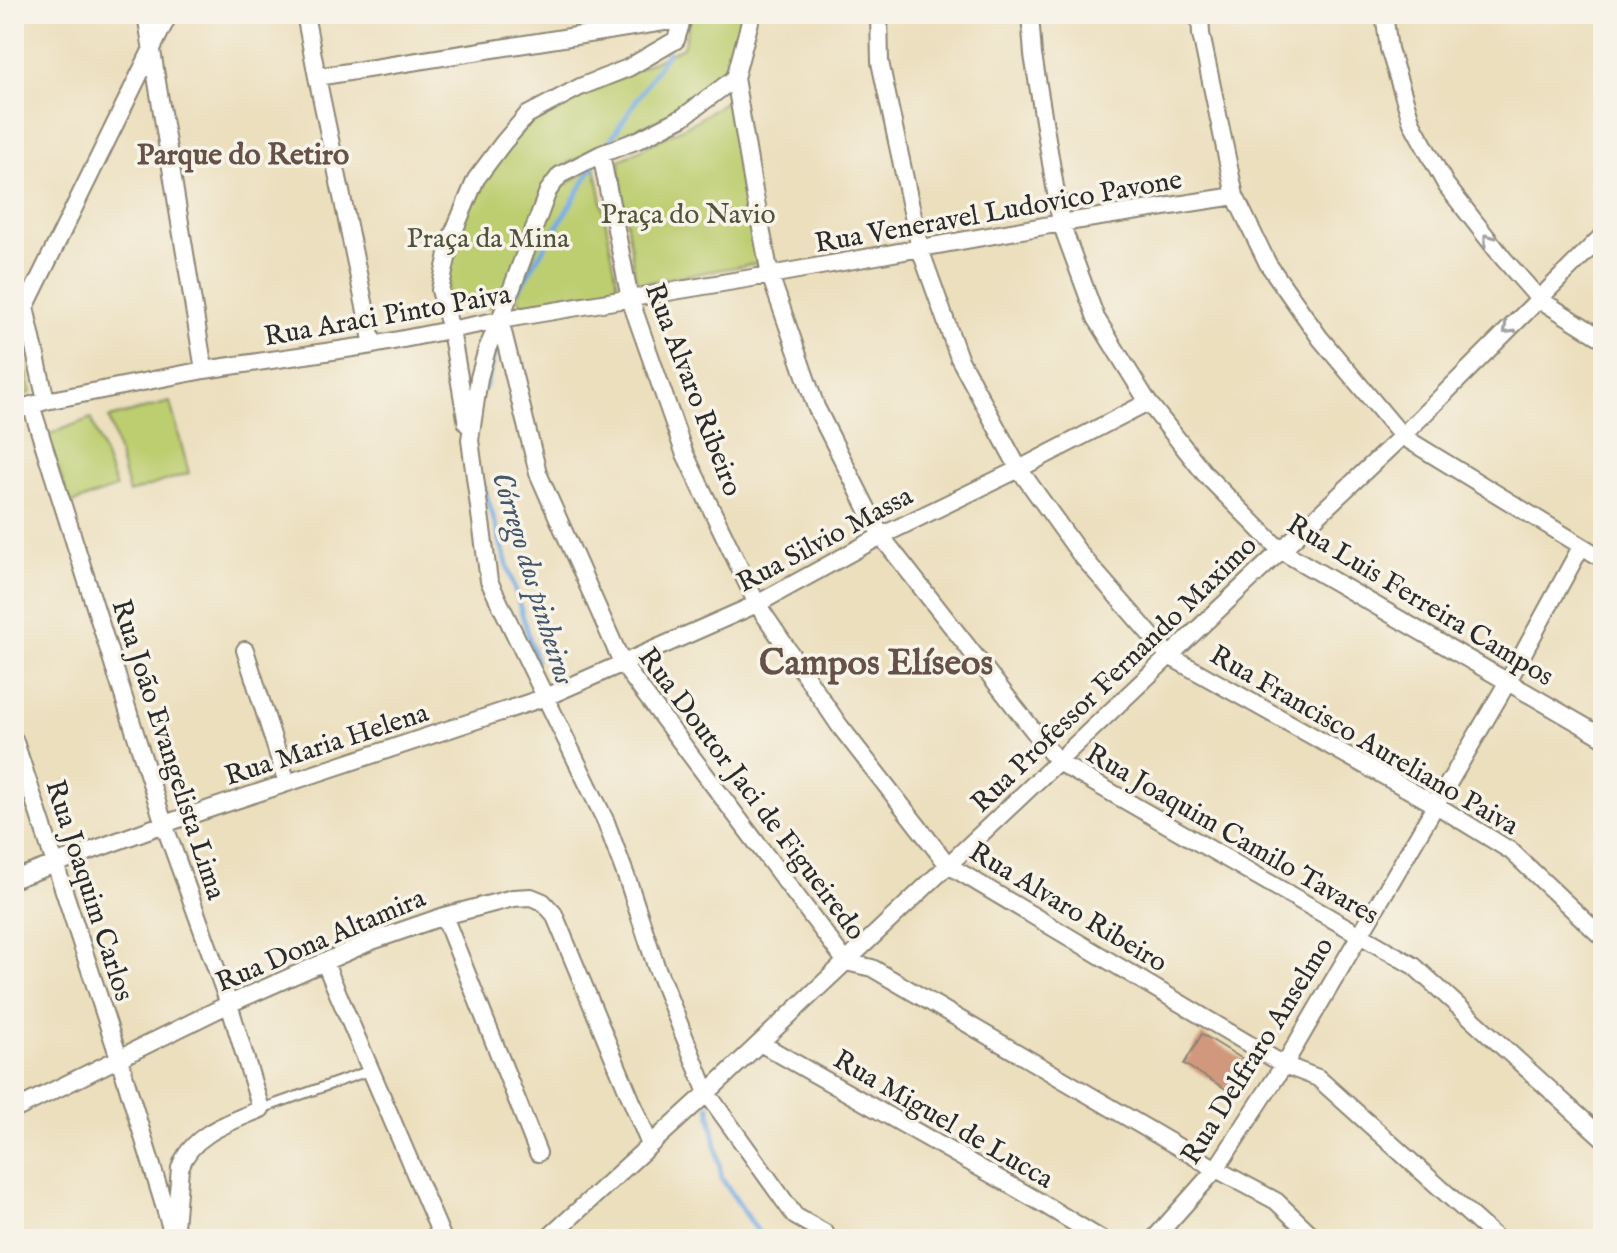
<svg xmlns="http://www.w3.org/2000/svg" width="1617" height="1253" viewBox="0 0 1617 1253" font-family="'IM FELL English',serif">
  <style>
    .green { fill: #bdce71; stroke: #747c4e; stroke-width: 2 }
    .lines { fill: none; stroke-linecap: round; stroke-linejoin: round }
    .stream { stroke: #73aae2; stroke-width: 5 }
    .building { fill: #d2987d }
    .lane-casing { stroke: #8c8574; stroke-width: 12 }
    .street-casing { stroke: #8c8574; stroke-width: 20 }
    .lane { stroke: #fff; stroke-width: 8 }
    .street { stroke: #fff; stroke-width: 16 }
    .oneway { stroke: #a0a0a0 }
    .labels { text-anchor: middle; stroke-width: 7; stroke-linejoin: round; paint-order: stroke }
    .street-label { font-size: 28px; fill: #2b2b2b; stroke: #f7f3e8 }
    .park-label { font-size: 28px; fill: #50543c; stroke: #f7f3e8 }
    .neighbourhood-label { font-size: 30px; font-weight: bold; fill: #655148; stroke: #f7f3e8 }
    .water-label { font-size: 30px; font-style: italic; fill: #44576b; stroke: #f7f3e8 }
    .district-label { font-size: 36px; font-weight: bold; fill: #655148; stroke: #f7f3e8 }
  </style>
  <rect width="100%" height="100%" fill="#f7f3e8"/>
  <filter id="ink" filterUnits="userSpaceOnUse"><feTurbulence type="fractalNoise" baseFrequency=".0125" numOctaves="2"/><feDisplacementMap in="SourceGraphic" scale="16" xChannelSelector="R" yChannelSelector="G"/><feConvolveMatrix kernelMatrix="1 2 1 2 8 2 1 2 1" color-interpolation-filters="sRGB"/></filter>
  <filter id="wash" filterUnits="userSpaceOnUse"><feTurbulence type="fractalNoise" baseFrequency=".006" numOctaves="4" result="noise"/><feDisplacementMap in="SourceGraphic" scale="32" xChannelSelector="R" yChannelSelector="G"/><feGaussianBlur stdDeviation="1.8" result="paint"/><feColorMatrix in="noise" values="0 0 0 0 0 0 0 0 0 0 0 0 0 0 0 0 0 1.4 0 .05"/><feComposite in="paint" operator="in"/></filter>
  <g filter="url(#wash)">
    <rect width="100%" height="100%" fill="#ecdfbe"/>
    <path class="green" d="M692,14H745L729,74L637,134L567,163L496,309L447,297L453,232L476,179L532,121L683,47Z
      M730,98L759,263L636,284L620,177V160L696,121Z
      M595,165L618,286L611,290L522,305L518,298L548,214L561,188Z
      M20,338L31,393L14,398V349Z
      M170,402L189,473L129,493L109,418Z
      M91,418L116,488L70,504L47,435Z"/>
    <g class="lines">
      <path class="stream" d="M606,147L668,52
        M518,291L596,162
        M485,388L496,348
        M484,486L536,661
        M709,1106L722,1179L763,1239"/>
    </g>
    <g id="blocks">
      <path class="building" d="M1202,1034L1254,1066L1236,1095L1184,1064Z"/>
    </g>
  </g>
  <g filter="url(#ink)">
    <use href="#blocks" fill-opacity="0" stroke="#8c8574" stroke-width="2"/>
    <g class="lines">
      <g class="lane-casing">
        <path id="lane" d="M261,1109L371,1070"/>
      </g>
      <g class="street-casing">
        <path id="street" d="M146,14L204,370
          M305,14L317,77L373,345
          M752,14L735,78L683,117L638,140L601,154L560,175L548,191L500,320L487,349L479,378L470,440L489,581L606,822L629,884L656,966L707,1093L795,1216L825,1233L824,1239
          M879,14L880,62L920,249L959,358L1019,469L1080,554L1169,656L1436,805L1511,851L1603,938
          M1030,14L1033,55L1061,223L1096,318L1148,402L1205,474L1280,550L1603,737
          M1200,14L1201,34L1235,196L1268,264L1320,338L1402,436L1603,559
          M1384,14L1389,49L1412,123L1446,185L1503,258L1539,299L1603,339
          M317,77L683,19
          M735,78L754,191L770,275L816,407L881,536L1058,762L1414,966L1603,1138
          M601,154L630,299L684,452L757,604L839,725L948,865L1284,1065L1318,1078L1497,1239
          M25,307L46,401
          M500,320L538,473L623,665L846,962L872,968L1216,1169L1276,1201L1316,1239
          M14,330L169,14
          M31,405L164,824L229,1004L261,1109C231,1122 191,1134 180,1168L174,1239
          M14,410L46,401L204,370L373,345L500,320L770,275L1061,223L1235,196
          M467,424L451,330L440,290L452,236L476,179L503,143L527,115L580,87L628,68L676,40L684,14
          M245,650L287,783
          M14,739L119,1058L170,1225
          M14,879L164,824L546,697L757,604L881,536L1019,469L1148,402
          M444,916L538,1153
          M324,961L443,1239
          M760,1043L1040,1202L1101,1239
          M14,1110L229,1004L372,941L444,916L513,898L531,897L543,902L554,914L650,1145
          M547,1239L707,1093L1402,436L1603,235
          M1154,1239L1216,1169L1284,1065L1507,683L1581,547"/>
      </g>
      <use href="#lane" class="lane"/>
      <use href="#street" class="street"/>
    </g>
    <defs><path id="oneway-chevron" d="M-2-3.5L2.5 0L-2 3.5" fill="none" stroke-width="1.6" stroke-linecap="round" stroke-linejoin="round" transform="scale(2)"/></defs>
    <g class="oneway">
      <use href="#oneway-chevron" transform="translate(1488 239) rotate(-128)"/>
      <use href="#oneway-chevron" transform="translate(1508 329) rotate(135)"/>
    </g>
  </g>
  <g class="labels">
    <g class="street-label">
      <text transform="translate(998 210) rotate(-10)" y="10">Rua Veneravel Ludovico Pavone</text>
      <text transform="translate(387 314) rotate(-10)" y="10">Rua Araci Pinto Paiva</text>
      <text transform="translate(695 389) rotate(69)" y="10">Rua Alvaro Ribeiro</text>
      <text transform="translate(824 538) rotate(-28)" y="10">Rua Silvio Massa</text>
      <text transform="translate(1421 599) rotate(31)" y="10">Rua Luis Ferreira Campos</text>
      <text transform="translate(1113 673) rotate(-44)" y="10">Rua Professor Fernando Maximo</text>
      <text transform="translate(1365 739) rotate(30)" y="10">Rua Francisco Aureliano Paiva</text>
      <text transform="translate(326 743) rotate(-18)" y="10">Rua Maria Helena</text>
      <text transform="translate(170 749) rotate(72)" y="10">Rua João Evangelista Lima</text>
      <text transform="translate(753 793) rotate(53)" y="10">Rua Doutor Jaci de Figueiredo</text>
      <text transform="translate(1233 833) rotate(30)" y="10">Rua Joaquim Camilo Tavares</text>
      <text transform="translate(91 890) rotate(72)" y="10">Rua Joaquim Carlos</text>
      <text transform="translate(1069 906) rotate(31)" y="10">Rua Alvaro Ribeiro</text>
      <text transform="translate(320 939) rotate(-23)" y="10">Rua Dona Altamira</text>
      <text transform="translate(1256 1050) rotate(-58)" y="10">Rua Delfraro Anselmo</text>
      <text transform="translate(944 1118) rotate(30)" y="10">Rua Miguel de Lucca</text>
    </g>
    <g class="park-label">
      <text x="688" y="223">Praça do Navio</text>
      <text x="488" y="247">Praça da Mina</text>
    </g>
    <g class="neighbourhood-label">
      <text x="243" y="164">Parque do Retiro</text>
    </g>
    <g class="water-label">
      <text transform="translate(534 578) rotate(73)" y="10">Córrego dos pinheiros</text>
    </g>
    <g class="district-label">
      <text x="876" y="674">Campos Elíseos</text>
    </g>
  </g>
  <rect width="1617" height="1253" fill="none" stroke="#f7f3e8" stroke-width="48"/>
</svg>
